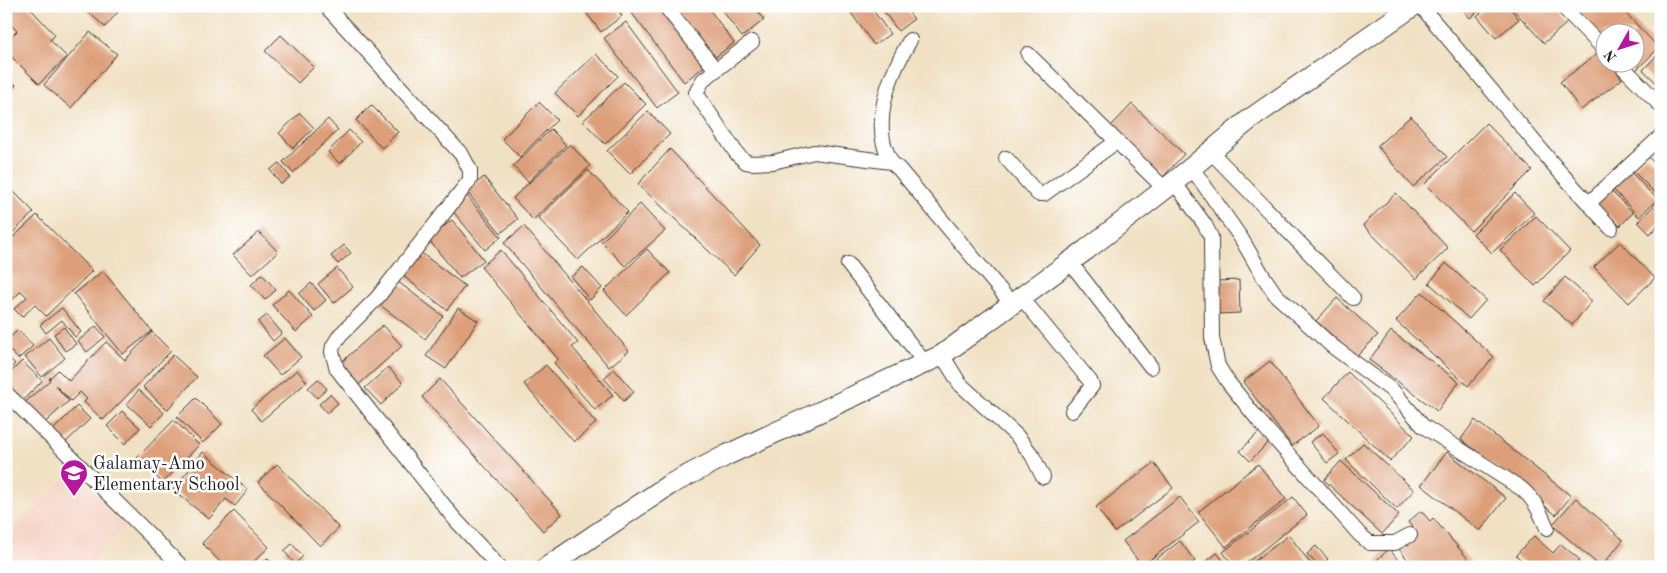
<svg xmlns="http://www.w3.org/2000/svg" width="1667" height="573" viewBox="0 0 1667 573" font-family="'Old Standard TT',serif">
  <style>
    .built { fill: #f6d2c5 }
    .building { fill: #dd9f79 }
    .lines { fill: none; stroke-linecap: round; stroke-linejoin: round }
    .street-casing { stroke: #3c3a35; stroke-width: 16 }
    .secondary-casing { stroke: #3c3a35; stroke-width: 22 }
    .street { stroke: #fff; stroke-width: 14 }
    .secondary { stroke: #fff; stroke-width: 20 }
    .labels { text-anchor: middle; stroke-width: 5; stroke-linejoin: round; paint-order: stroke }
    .poi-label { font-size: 18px; fill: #1c1c1c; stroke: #fff; text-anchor: start }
  </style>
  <rect width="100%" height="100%" fill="#fff"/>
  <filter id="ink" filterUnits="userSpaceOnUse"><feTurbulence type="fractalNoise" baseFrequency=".02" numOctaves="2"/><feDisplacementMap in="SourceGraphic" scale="10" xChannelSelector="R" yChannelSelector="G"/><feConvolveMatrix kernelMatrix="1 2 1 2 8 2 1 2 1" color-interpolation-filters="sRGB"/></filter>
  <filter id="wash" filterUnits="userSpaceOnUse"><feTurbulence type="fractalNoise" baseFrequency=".0096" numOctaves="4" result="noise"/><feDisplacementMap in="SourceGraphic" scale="20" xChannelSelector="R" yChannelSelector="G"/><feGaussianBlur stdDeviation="1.12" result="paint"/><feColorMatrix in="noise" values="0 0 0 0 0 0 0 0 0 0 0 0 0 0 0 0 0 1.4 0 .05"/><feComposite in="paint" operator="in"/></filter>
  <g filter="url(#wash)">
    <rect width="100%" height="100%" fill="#f1e1c4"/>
    <path class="built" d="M72,471L127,523L87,567H6V540Z"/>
    <g id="blocks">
      <path class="building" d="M16,6H28L55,35L50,40L67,57L39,84L6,51V42L17,31L6,20V16Z
        M90,6H123L105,27L86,10Z
        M581,6H615L622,16L601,32Z
        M639,6H660L705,66L684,82L631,12Z
        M673,6H707L734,43L713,59Z
        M719,6H753L764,20L742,37Z
        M846,6H870L890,34L874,45Z
        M880,6H904L914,19L898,31Z
        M1460,6H1484L1470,18Z
        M1489,6H1508L1519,19L1496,38L1477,16Z
        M1510,6H1554L1568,22L1544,43Z
        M1572,6H1619L1659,48L1635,71L1626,62H1634V32H1604V40Z
        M626,22L678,92L657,108L604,38Z
        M90,32L117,54L71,108L44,85Z
        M281,35L314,67L298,83L265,51Z
        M1601,51L1604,55V62H1610L1622,79L1581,110L1560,82Z
        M596,54L618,76L578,116L555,93Z
        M1656,56L1661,60V87L1643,70Z
        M6,77L16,85L6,96Z
        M624,82L646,104L605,144L583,121Z
        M539,102L557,120L520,157L502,139Z
        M1132,104L1184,154L1162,178L1110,127Z
        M371,105L398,132L382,148L356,120Z
        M648,111L670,134L630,174L607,151Z
        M300,113L314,128L293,148L279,133Z
        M1411,116L1447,157L1413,187L1377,146Z
        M328,119L338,130L293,173L283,162Z
        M1486,123L1532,170L1471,231L1425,184Z
        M551,129L566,145L528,182L513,166Z
        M349,130L361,142L340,164L328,152Z
        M570,144L590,166L533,220L513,198Z
        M670,149L760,245L734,275L638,184Z
        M1646,155L1661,169V187L1655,193L1632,170Z
        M279,163L290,177L281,184L270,170Z
        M1628,169L1657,199L1639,217L1610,186Z
        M588,170L628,212L578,260L538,218Z
        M484,177L518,219L501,233L466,191Z
        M6,184L34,212L6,239Z
        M1608,188L1633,213L1620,226L1595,201Z
        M1396,193L1448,248L1416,279L1363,225Z
        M1515,193L1534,213L1492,253L1473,234Z
        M467,196L501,237L485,250L451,209Z
        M1658,201L1661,204V222L1650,234L1638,222Z
        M640,204L665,231L625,266L601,242Z
        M37,215L92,271L46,316L35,305L22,317L14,309L27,297L21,291L6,306V244Z
        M1536,216L1570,251L1535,286L1500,250Z
        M452,220L484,260L460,278L428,239Z
        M524,226L629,351L609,367L504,243Z
        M259,232L278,252L252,275L233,255Z
        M1620,242L1655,278L1629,303L1594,267Z
        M344,245L351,253L338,264L331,256Z
        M647,249L670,273L626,315L604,291Z
        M501,250L578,343L572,347L613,395L595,410L554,363L558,359L481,267Z
        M420,252L465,286L447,310L402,275Z
        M1446,263L1486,300L1469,319L1429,283Z
        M583,267L602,288L590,300L571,277Z
        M337,268L353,287L334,303L318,284Z
        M103,271L152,331L123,354L74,294Z
        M262,274L276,290L265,300L251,285Z
        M1565,277L1592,301L1572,325L1544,301Z
        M1239,280L1240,313L1217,314L1216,281Z
        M397,281L443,316L425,339L380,305Z
        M311,283L326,300L314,311L299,294Z
        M289,290L313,317L296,332L272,305Z
        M1422,292L1494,357L1468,386L1396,321Z
        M1337,298L1378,335L1356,357L1316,321Z
        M62,308L81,332L75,337L62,320L46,333L40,325Z
        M458,308L478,321L446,369L426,356Z
        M267,315L282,333L273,341L258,322Z
        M383,325L402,346L356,387L337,366Z
        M96,326L105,337L87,352L78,341Z
        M64,327L76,344L65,351L54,334Z
        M18,330L33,346L18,359L6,346V341Z
        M1391,331L1459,382L1437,411L1369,360Z
        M152,332L171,351L103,420L84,402L87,399L80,392L71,401L55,385L69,401L42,425L23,404L50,380L49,379L58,370L69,381L106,342L125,360Z
        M49,338L65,358L42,377L25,357Z
        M285,338L301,357L280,375L263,356Z
        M6,354L15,364L6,371Z
        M173,355L197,377L167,410L143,387Z
        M22,361L42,381L20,403L6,389V377Z
        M1270,361L1319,426L1292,446L1243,382Z
        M546,365L596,423L574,442L524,384Z
        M388,367L403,383L381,405L365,388Z
        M614,369L634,392L624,401L604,378Z
        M297,370L307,382L261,421L251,409Z
        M1348,372L1414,436L1390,461L1324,398Z
        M318,379L327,389L317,398L308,388Z
        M440,379L562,514L543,531L422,397Z
        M139,390L164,413L151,426L127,404Z
        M330,394L338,403L327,413L319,404Z
        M196,398L222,424L203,443L177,417Z
        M77,406L90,419L63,445L51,432Z
        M122,411L140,428L125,444L107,426Z
        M174,420L199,445L163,483L137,458Z
        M1475,420L1571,496L1556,515L1461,439Z
        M1260,431L1270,441L1250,461L1240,451Z
        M1323,433L1339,454L1327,463L1310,442Z
        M1363,443L1414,490L1397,509L1346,460Z
        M203,452L248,490L235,506L226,499L209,519L173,490Z
        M1447,452L1506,498L1480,531L1421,485Z
        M1341,461L1399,515L1382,534L1324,480Z
        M1154,463L1173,488L1115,532L1096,507Z
        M277,464L339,528L320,546L258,482Z
        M1258,464L1286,499L1226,547L1198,512Z
        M1180,497L1199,522L1142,566L1123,541Z
        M1293,497L1307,515L1241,567H1234L1223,552Z
        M1576,498L1623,540L1601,567L1552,525Z
        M234,511L269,547L248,567H225L202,543Z
        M1421,511L1430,521L1433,518L1475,567H1414L1398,548L1417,533L1408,522Z
        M1289,535L1313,567H1247Z
        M1534,536L1553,553L1561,544L1580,560L1574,567H1528L1516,555Z
        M1180,541L1195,561L1187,567H1146Z
        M292,544L303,556L295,564L284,551Z
        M1316,546L1328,559L1319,567L1307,554Z
        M1389,549L1404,567H1369Z
        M1217,553L1228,567H1199Z
        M267,558L276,567H258Z"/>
    </g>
  </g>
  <g filter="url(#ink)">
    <use href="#blocks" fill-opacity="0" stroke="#3c3a35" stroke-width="1"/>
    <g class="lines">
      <g class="street-casing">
        <path id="street" d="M326,6L462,155L470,170V180L377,298L340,335L333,346L332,352L337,369L453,517L499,567
          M665,6L716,70
          M1421,6L1558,170L1611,228
          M1562,6L1604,49
          M6,7L7,6
          M752,42L703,80L696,93L737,154L746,162L752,163L773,162L814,152L891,162L899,169L1012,304
          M1028,54L1165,189
          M1618,62L1661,106
          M1211,152L1353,298
          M1006,158L1038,194H1044L1116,142
          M891,162C888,155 884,147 883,140C877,104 893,70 910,40
          M1192,168L1241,238L1263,276L1276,295L1332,346L1393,391L1423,426L1522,489C1535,500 1540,512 1547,528
          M1174,182L1205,225L1211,237L1212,338L1218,366L1228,382L1259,421L1360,535L1370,543H1395L1410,535
          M1589,203L1661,136
          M1070,262L1151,367
          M848,264L925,363
          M1021,297L1090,381L1092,386L1072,411
          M942,355L960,384L1017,436L1032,455L1043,477
          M6,393L182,567"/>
      </g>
      <g class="secondary-casing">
        <path id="secondary" d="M547,567L669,485L727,455L942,355L1086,250L1174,182L1250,119L1413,6"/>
      </g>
      <use href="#street" class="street"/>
      <use href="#secondary" class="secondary"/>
    </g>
  </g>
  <defs>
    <g id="school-pin" transform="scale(1.4375)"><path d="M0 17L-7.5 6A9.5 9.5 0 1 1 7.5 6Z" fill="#b5179e" stroke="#fff"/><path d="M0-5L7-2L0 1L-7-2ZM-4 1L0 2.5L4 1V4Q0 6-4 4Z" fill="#fff"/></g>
  </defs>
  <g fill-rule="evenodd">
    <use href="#school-pin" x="74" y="473"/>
  </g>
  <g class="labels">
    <g class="poi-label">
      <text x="93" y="469">Galamay-Amo<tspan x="93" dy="21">Elementary School</tspan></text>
    </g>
  </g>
  <rect width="1667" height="573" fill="none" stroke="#fff" stroke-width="25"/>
  <g transform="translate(1620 48) rotate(231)"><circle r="24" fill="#ffffff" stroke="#a4a4a4"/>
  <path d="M0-4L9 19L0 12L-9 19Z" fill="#b5179e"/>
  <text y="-8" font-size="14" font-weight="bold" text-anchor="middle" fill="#1c1c1c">N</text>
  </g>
</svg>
